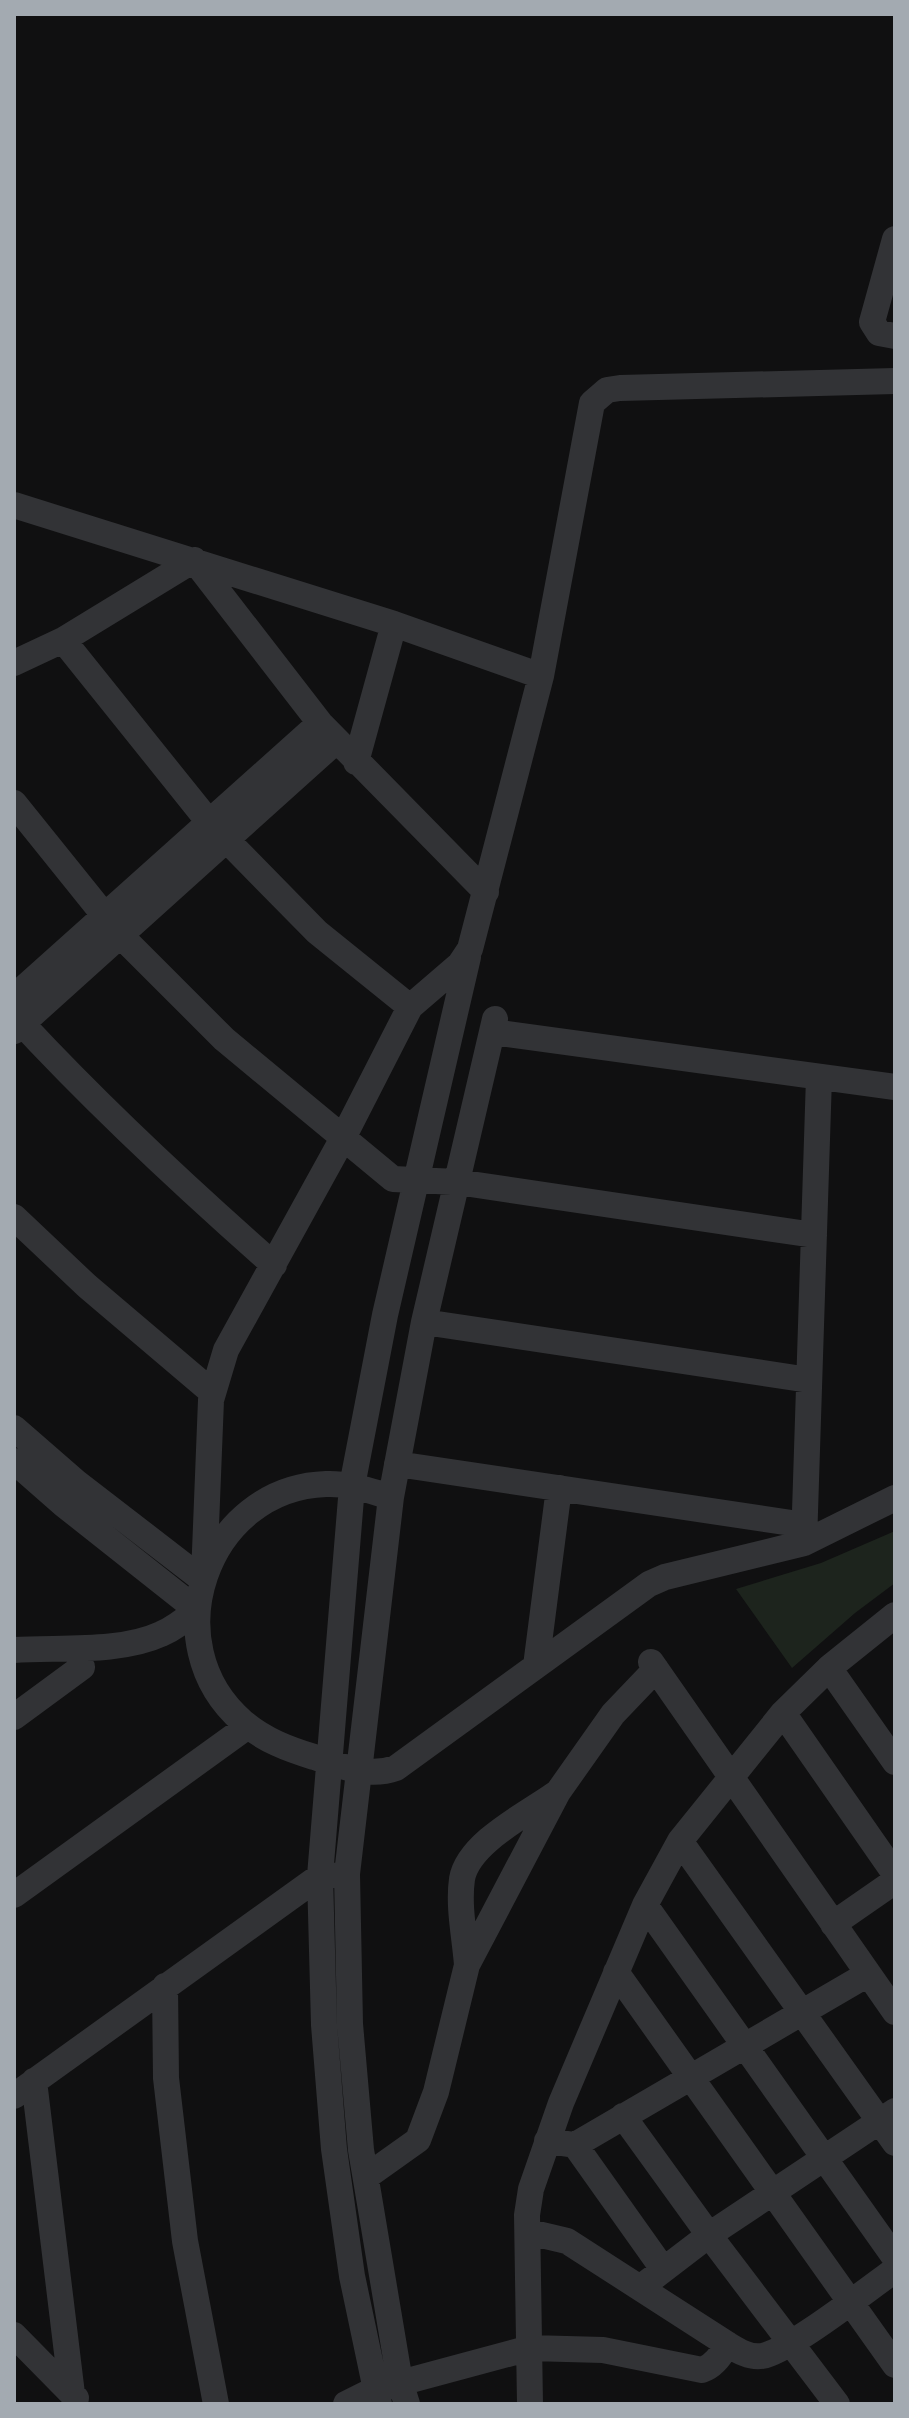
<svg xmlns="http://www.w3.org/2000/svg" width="909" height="2418" viewBox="0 0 909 2418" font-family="Ubuntu,sans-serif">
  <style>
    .green { fill: #1d241d }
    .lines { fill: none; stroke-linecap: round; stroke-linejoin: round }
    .minor { stroke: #323336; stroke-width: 26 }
  </style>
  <rect width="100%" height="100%" fill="#101011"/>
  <path class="green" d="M895,1531V1583L855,1613L792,1668L736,1589L821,1563Z"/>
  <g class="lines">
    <path class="minor" d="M895,239L872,322L879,333L895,336
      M14,505L394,624L541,676
      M194,560L320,723L486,892
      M63,640L209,822L317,932L410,1007
      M14,663L63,640L194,560
      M356,762L394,624
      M14,803L121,936L224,1039L393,1179L457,1182L814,1235
      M14,997L320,723
      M14,1015C96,1104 183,1185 274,1265
      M14,1031L336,741
      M492,1032L895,1087
      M14,1217L87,1286L213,1393
      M424,1322L809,1380
      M14,1428L76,1482L203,1580
      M14,1461L63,1504L197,1610
      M397,1464L805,1525
      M391,1497C370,1491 349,1483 326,1484C206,1488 152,1644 243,1722C264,1740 288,1749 314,1757C341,1766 368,1778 396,1768L649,1584L665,1577L804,1543L895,1498
      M804,1543L819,1077
      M204,1576L211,1400L226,1350L343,1138L410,1007L460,964L470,949L541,676L592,403L607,390L620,388L895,381
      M14,1650C59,1647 120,1653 161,1634C175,1628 186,1619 197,1610
      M651,1662L895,2012
      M536,1666L559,1488
      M829,1668L895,1762
      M783,1713L895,1874
      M14,1717L82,1667
      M680,1841L895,2143
      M14,1895L248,1726
      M645,1905L895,2258
      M833,1924L895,1881
      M467,1965C465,1938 458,1907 462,1879C468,1843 527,1814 555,1794
      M616,1972L895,2365
      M165,1986L166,2078L185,2241L216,2404
      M34,2081L72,2394
      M14,2096L320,1876L332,1875
      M623,2116L709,2235L837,2404
      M547,2141L575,2145L868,1974
      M575,2145L663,2269
      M366,2177L418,2140L436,2092L467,1965L558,1792L613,1714L656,1669
      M641,2287L709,2235L895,2111
      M14,2335L76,2398
      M727,2344C737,2350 749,2358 762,2356C788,2352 869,2288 895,2270
      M346,2404L374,2390L530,2348L603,2350L702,2370C714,2366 721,2356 727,2344L567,2241L529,2232
      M379,2404L352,2276L334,2149L324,2025L320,1876L352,1486L385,1315L468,957
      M407,2404L400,2382L361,2150L350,2024L347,1874L391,1497L424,1322L495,1019
      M530,2404L527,2215L531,2189L561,2103L645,1905L680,1841L783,1713L829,1668L895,1615"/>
  </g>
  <rect width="909" height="2418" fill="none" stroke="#a3aab1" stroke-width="32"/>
</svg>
